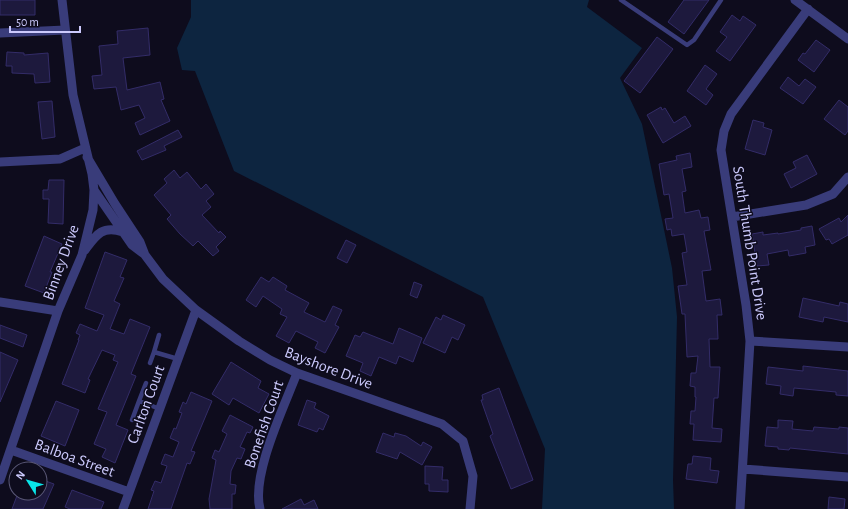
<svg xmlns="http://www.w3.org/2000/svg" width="848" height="509" viewBox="0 0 848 509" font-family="'Alegreya Sans',sans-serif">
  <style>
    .water { fill: #0d2540 }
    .building { fill: #1d193d; stroke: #332c68 }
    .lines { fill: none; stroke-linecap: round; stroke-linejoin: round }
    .service { stroke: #393c7a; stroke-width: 4.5 }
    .minor { stroke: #393c7a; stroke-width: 9 }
    .labels { text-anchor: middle; stroke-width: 3; stroke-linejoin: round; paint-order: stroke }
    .street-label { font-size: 16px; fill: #cccafd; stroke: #0e0c1d }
  </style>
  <rect width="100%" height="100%" fill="#0e0c1d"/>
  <path class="water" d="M191,0H589L587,7L642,48L620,78L642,124L672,268L677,317L673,480L674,509H542L545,449L483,297L234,171L195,71L182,70L177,48L191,17Z"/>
  <path class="building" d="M0,0H35V15H0Z
    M684,0H709L684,34L668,22Z
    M732,15L740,21L743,16L756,25L730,61L716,51L727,37L720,32Z
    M148,28L150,55L123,58L127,90L160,82L164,99L161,100L170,121L140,135L135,123L145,118L139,105L121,110L116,87L94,89L92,76L102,75L99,46L118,44L117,31Z
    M657,37L673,49L640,93L624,81Z
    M816,40L830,50L814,72L798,60L803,53L805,54Z
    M7,52L24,53V55L48,53L50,82L35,83L34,74L12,73V66H6Z
    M705,65L717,74L706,89L713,95L706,105L687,91Z
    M788,77L799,86L805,79L816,87L803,104L780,88Z
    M839,100L848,107V131L845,135L824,119Z
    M52,101L55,137L42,139L38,102Z
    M661,107L662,110L665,108L674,123L685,116L691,126L663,143L647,115Z
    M753,120L764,123L763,127L772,130L765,155L745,149Z
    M178,130L182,137L164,146L166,150L142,160L137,151Z
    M690,153L692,167L682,169L686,191L682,192L685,213L699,210L701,218L708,217L710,230L704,231L711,270L702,271L706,301L720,299L722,315H717L718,339H709L710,367H720L718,398H714L712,428L722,429L721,442L693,440L694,424H690L691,411H695L696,397H695V387L690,386L691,373H696L698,356L687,357L685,314H682L678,286L687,285L682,253L687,252L684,234L672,236L671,229L667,230L665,219L673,218L669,194L664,195L659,164L677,160L676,156Z
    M807,155L817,174L791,188L784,174L796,168L793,162Z
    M174,170L180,178L187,172L201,189L206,184L214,194L206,201L211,207L202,215L219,233L220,231L226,237L216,247L219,251L213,256L198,241L193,246L180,234L167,219L171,215L154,195L167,183L164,179Z
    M49,180H64L63,224L48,223L49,199H43V190H48Z
    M848,215V235L832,244L829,239L826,240L819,229L839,218L841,222Z
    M812,226L815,245L805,247L806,253L789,256L788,250L767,254L769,265L757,266L752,234L763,232V235L778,233V234L801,230V228Z
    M44,236L62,244L50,272H52L44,293L25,286Z
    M346,240L356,245L347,263L337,258Z
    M105,252L127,260L120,277L124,278L114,301L120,304L110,329L124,334L130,319L150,327L131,374L136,376L116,425L128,430L115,463L102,457L106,449L94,444L107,412L98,409L118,362L113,360L115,355L102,350L88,379L90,380L85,393L62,384L79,340H78L80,335L76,333L80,324L97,331L104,315L85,308Z
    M261,277L269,282L273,277L287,286L285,290L309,303L304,312L325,322L333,306L342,310L335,325L339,327L325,353L315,348L318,342L296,331L289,343L276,336L287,317L280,314L282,309L263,296L256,307L246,300Z
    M414,282L422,285L417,298L410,295Z
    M803,298L839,306L840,302L848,304V322L824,317L823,322L799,317Z
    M443,315L465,325L458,340L452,337L445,353L423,343L436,317L441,320Z
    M0,325L27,335L23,347L0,338Z
    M399,328L422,338L413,362L399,356L396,364L379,357L371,376L360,371L363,363L346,356L355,335L360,337L363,332L393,344Z
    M0,352L18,360L0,402Z
    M231,362L261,381L258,388L269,394L259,413L233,398L229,405L212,394Z
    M803,366L848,371V396L836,395V392L794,388L793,396L780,394L781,386L766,384L768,367L803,371Z
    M499,388L533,480L511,489L490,436L493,434L481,400H483L482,395Z
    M191,392L212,401L191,451L195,452L190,464L187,463L171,509H148L154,491L151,490L155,481L161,483L167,466L161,464L165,454L173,457L179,442L170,438L174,428L176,429L182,413L179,412L183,402L186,404Z
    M307,400L316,403L314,408L329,416L323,430L319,428L317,432L298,425Z
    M56,401L79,410L65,446L41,436Z
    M230,415L253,427L250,433L247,432L240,447L245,449L241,459L237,458L231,471L230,484L236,485L235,494H232V509H210L209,499L216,460L212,458L215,450L219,452L227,434L222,431Z
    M778,420L793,421L792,429L813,431L814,427L839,429V427L848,428V454L790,448L789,450L778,449V447L765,446L767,427L778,428Z
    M383,433L394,437L395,433L406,436L421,446L423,442L432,447L422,465L400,452L397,459L376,452Z
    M693,456L711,458L710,470L719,471L717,483L686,479L688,464H692Z
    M425,466L443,467L442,480H448V492L429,491V484H425Z
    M40,479L54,484L43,509H12L18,493H40Z
    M72,490L104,502L101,509H70L65,507Z
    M829,497L845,499L844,509H828Z
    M301,499L304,505L314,500L318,509H282Z"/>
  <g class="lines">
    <path class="service" d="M621,0L687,45L694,40L721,0
      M159,335L154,352L178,359
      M150,363L154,352
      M146,383L139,401L160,409
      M132,420L139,401"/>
    <path class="minor" d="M795,0L848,39
      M0,33L65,30
      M87,157L115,204L140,242L145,255L163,279L196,310L239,341L270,360L297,373L442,424L463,441L473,476L470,509
      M0,162L60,159L85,148
      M94,190L132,245L144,254
      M732,217L806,205L833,194L848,177
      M85,250C96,235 102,225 123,232
      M0,302L58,311
      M750,341L848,347
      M11,450L129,492
      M743,469L848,477
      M0,480L58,311L82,255L93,210L94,190L92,174L73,95L62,0
      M123,509L196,310
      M260,509C251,475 284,407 297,373
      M740,509L750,341L746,305L721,150L724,131L731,114L808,9"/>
  </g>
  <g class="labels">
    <g class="street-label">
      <text transform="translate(751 243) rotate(81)" y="6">South Thumb Point Drive</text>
      <text transform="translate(60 262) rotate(-70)" y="6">Binney Drive</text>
      <text transform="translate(329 367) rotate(21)" y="6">Bayshore Drive</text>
      <text transform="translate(145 404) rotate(-70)" y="6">Carlton Court</text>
      <text transform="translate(263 424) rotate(-71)" y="6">Bonefish Court</text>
      <text transform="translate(75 457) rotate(20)" y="6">Balboa Street</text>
    </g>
  </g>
  <g transform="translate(28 481) rotate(307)"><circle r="19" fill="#0e0c1d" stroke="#5a5877"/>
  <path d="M0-3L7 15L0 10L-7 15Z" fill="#09e7ea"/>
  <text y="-6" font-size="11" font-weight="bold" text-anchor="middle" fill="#cccafd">N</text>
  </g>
  <path d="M10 26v6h70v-6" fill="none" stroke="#cccafd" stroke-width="2"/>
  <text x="16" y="26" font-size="12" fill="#cccafd" stroke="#0e0c1d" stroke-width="3" paint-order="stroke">50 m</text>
</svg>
